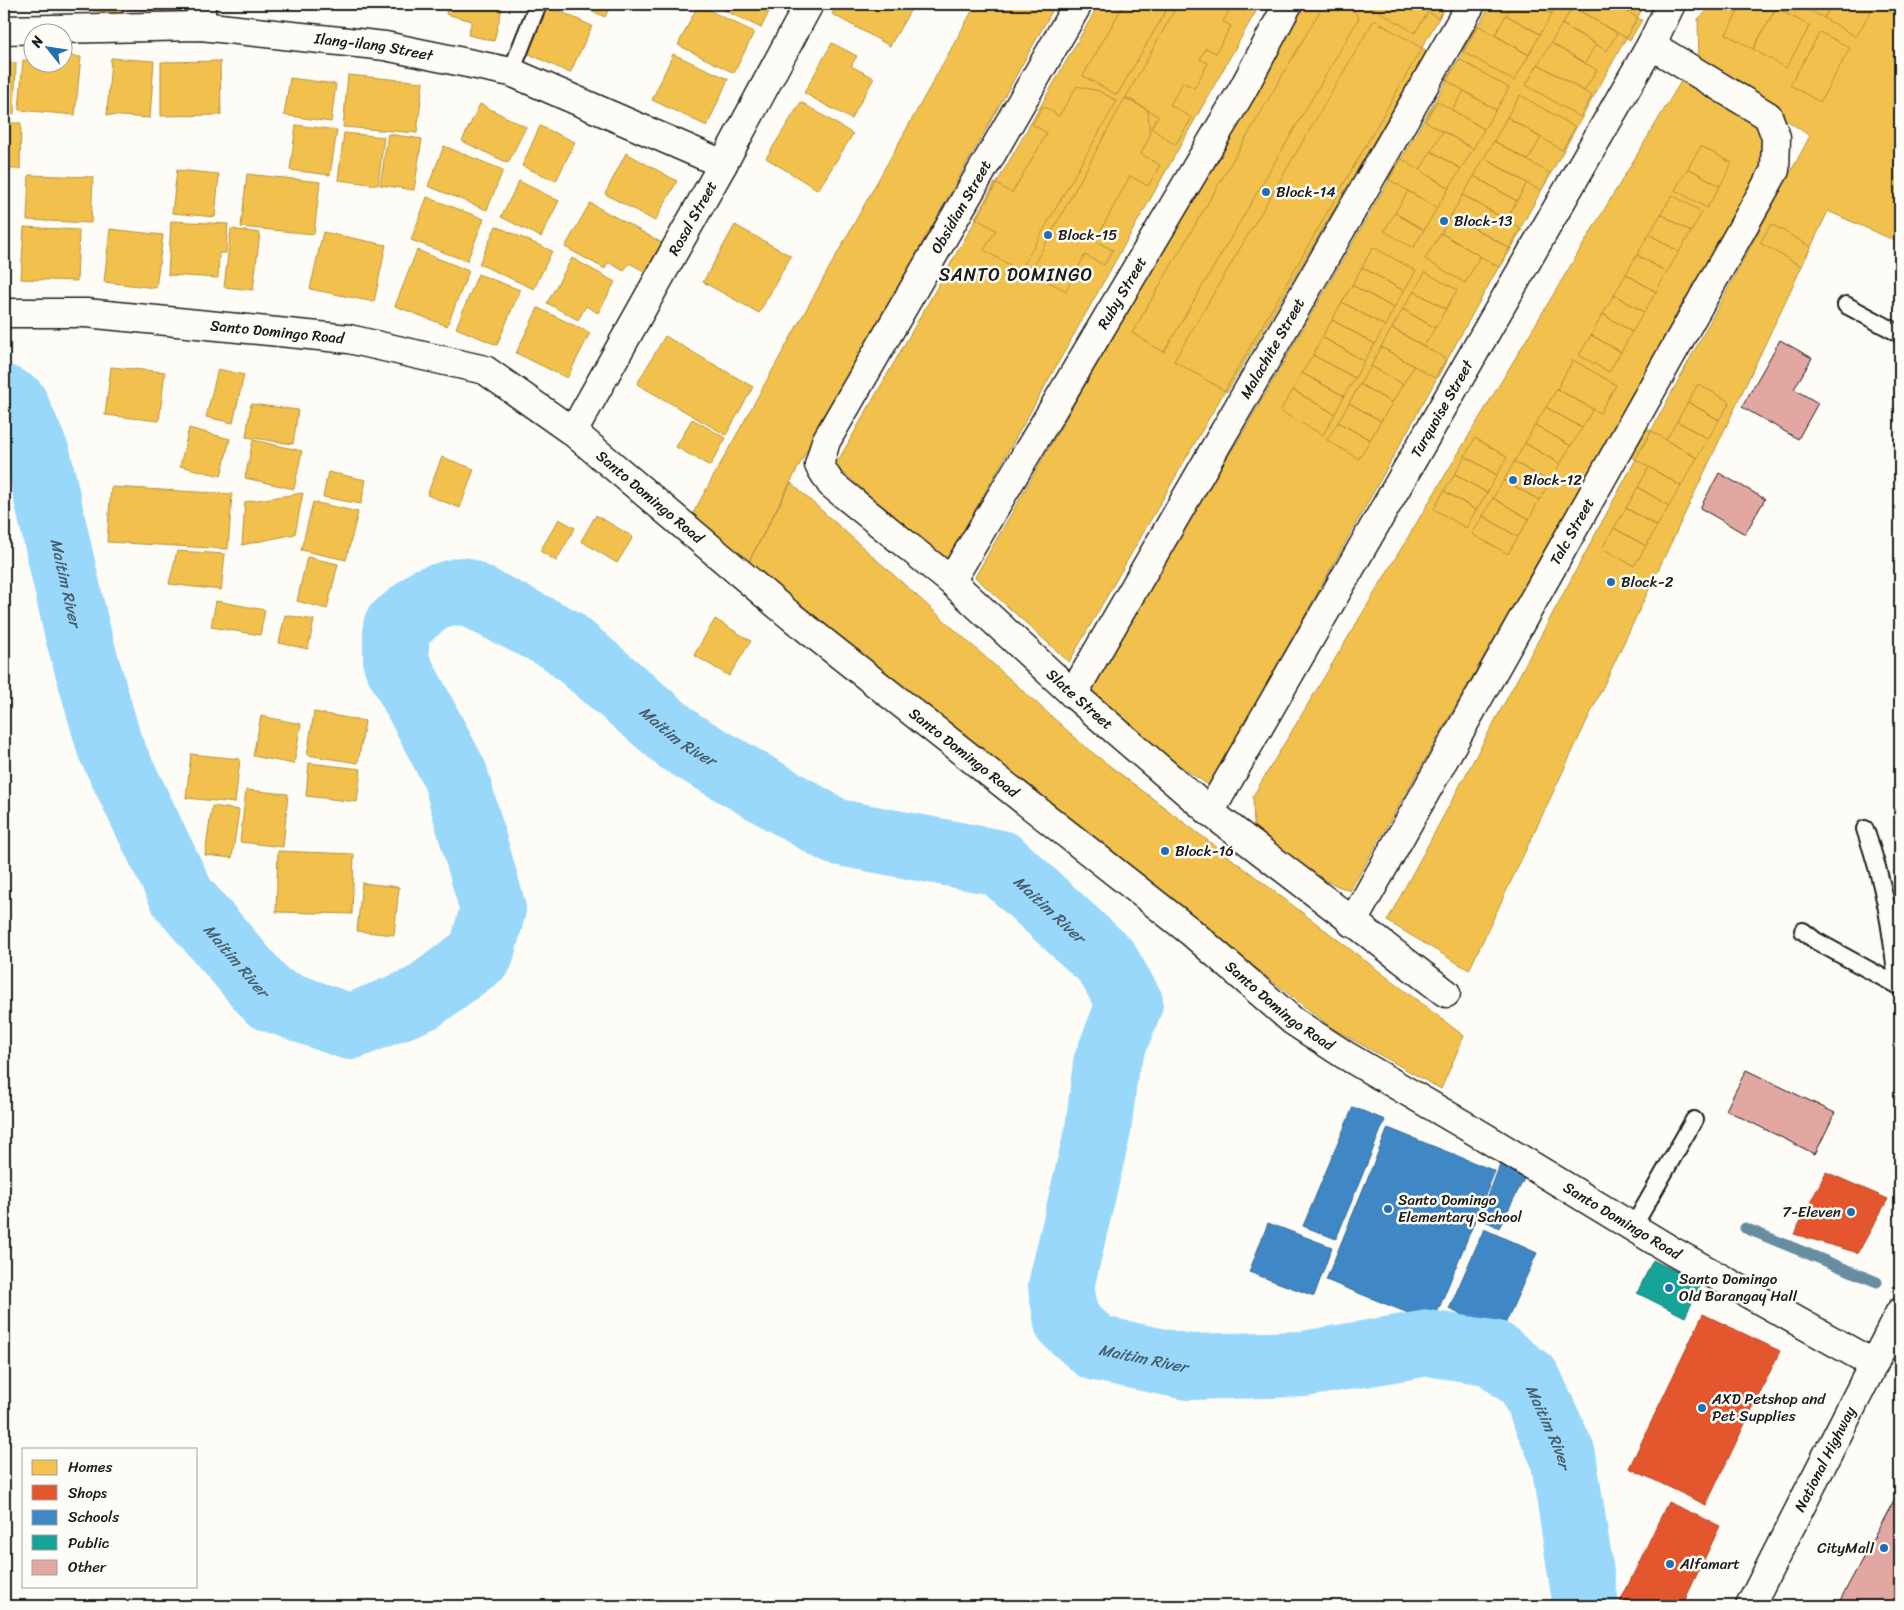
<svg xmlns="http://www.w3.org/2000/svg" width="1904" height="1610" viewBox="0 0 1904 1610" font-family="Sriracha,sans-serif">
  <style>
    .homes { fill: #f2c14e; stroke: #b2903f }
    .shops { fill: #e4572e; stroke: #a84529 }
    .schools { fill: #3f88c5; stroke: #346892 }
    .public { fill: #17a398; stroke: #187a73 }
    .lines { fill: none; stroke-linecap: round; stroke-linejoin: round }
    .stream { stroke: #678da1; stroke-width: 11 }
    .river { stroke: #99d8fa; stroke-width: 66 }
    .building { fill: #e2a7a1; stroke: #1c1c1c }
    .lane-casing { stroke: #1c1c1c; stroke-width: 20 }
    .street-casing { stroke: #1c1c1c; stroke-width: 31 }
    .secondary-casing { stroke: #1c1c1c; stroke-width: 31 }
    .primary-casing { stroke: #1c1c1c; stroke-width: 31 }
    .lane { stroke: #fdfcf7; stroke-width: 16 }
    .street { stroke: #fdfcf7; stroke-width: 28 }
    .secondary { stroke: #fdfcf7; stroke-width: 28 }
    .primary { stroke: #fdfcf7; stroke-width: 28 }
    .poi-dot { fill: #1f6fb2; stroke: #fdfcf7; stroke-width: 2 }
    .labels { text-anchor: middle; stroke-width: 5; stroke-linejoin: round; paint-order: stroke }
    .street-label { font-size: 15px; fill: #1c1c1c; stroke: #fdfcf7 }
    .poi-label { font-size: 15px; fill: #1c1c1c; stroke: #fdfcf7; text-anchor: start }
    .water-label { font-size: 16px; font-style: italic; fill: #485e6a; stroke: #fdfcf7 }
    .quarter-label { font-size: 18px; letter-spacing: 1px; fill: #1c1c1c; stroke: #fdfcf7 }
  </style>
  <rect width="100%" height="100%" fill="#fdfcf7"/>
  <filter id="ink" filterUnits="userSpaceOnUse"><feTurbulence type="fractalNoise" baseFrequency=".02" numOctaves="2"/><feDisplacementMap in="SourceGraphic" scale="10" xChannelSelector="R" yChannelSelector="G"/><feConvolveMatrix kernelMatrix="1 2 1 2 8 2 1 2 1" color-interpolation-filters="sRGB"/></filter>
  <g filter="url(#ink)">
    <path class="homes" d="M78,4H124L123,13L78,10Z
      M128,4H186L185,13L128,9Z
      M448,4H503L494,41L468,35L472,21L446,14Z
      M577,4H611L605,17Z
      M711,4H773L761,28Z
      M837,4H914L890,46L832,14Z
      M976,4H1056L814,437L746,567L692,515Z
      M1099,4H1260L947,560L835,466Z
      M1124,4H1170L1117,95L1083,76Z
      M1178,4H1244L1232,5L1223,22L1231,26L1216,53L1206,48L1200,59L1208,63L1194,88L1183,82L1170,105L1192,118L1175,145L1151,128L1158,116L1126,97Z
      M1296,4H1447L1069,662L975,577L1088,380Z
      M1324,4H1349L1359,18L1164,352L1132,333Z
      M1367,4H1446L1438,18L1428,12L1415,33Z
      M1491,4H1645L1210,786L1073,694L1239,439Z
      M1513,4H1534L1552,14L1540,34L1506,15Z
      M1534,4H1558L1552,14Z
      M1574,4H1614L1642,20L1630,40L1573,7Z
      M1614,4H1635L1629,13Z
      M1715,4H1876L1900,17V243L1828,211L1469,970L1387,921L1810,136L1699,61L1698,19Z
      M1742,4H1769L1776,8L1753,49L1726,34Z
      M1798,4H1832L1824,18Z
      M1832,4H1862L1872,9L1856,37L1824,18Z
      M698,5L754,32L734,73L678,45Z
      M549,6L592,26L570,73L527,53Z
      M1573,7L1617,33L1607,51L1562,24Z
      M1776,8L1810,26L1786,68L1753,49Z
      M1506,15L1540,34L1529,55L1495,35Z
      M1374,20L1427,51L1227,392L1174,361Z
      M1562,24L1596,44L1585,63L1551,43Z
      M1477,25L1529,55L1514,81L1462,51Z
      M1820,32L1850,48L1820,102L1790,85Z
      M832,43L857,56L851,66L874,78L851,119L804,93Z
      M1551,43L1597,70L1584,91L1538,64Z
      M673,54L728,79L707,126L652,100Z
      M62,55L81,57L75,115L19,110L23,60L32,61V62H62Z
      M111,58L154,61L150,118L107,115Z
      M1459,59L1509,88L1496,110L1446,80Z
      M220,61L221,115L161,116V62Z
      M4,62L16,63L14,114H4Z
      M1538,64L1592,96L1580,117L1526,85Z
      M348,75L423,82L417,133L343,127Z
      M290,78L336,84L331,122L284,115Z
      M1683,78L1760,119L1765,164L1350,891L1326,881L1254,829L1253,796Z
      M1077,86L1099,91L1117,101L1020,271L984,250L996,230L975,218L995,183L1012,193L1047,133L1032,124L1043,106L1059,116Z
      M1464,91L1496,110L1484,129L1452,110Z
      M1520,95L1575,127L1562,150L1507,117Z
      M1125,98L1148,110L1150,136L1141,154L1160,165L1148,186L1130,176L1095,241L1113,250L1104,265L1085,255L1066,291L1030,272Z
      M1437,101L1484,129L1473,149L1425,121Z
      M801,102L853,134L818,190L766,158Z
      M480,104L526,127L508,163L462,141Z
      M1507,117L1541,138L1528,160L1494,141Z
      M4,123H21L20,169H4Z
      M296,125L337,130L330,175L290,170Z
      M540,126L575,142L556,181L522,166Z
      M1443,131L1473,149L1461,169L1431,151Z
      M344,133L384,137L378,185L338,180Z
      M388,134L422,139L414,190L380,185Z
      M1494,141L1551,174L1541,191L1484,158Z
      M444,146L503,170L487,210L428,186Z
      M1701,146L1732,163L1720,186L1688,168Z
      M1431,151L1461,169L1449,188L1420,170Z
      M626,153L677,181L655,221L605,194Z
      M1400,158L1449,188L1437,208L1388,179Z
      M1484,158L1527,183L1517,201L1474,176Z
      M1688,168L1720,186L1707,208L1675,190Z
      M177,170L219,174L215,217L172,213Z
      M247,174L320,182L314,234L241,227Z
      M29,175L93,177L91,223L27,220Z
      M1474,176L1517,201L1506,220L1463,195Z
      M519,181L559,201L541,237L501,217Z
      M1408,191L1437,208L1424,230L1395,213Z
      M1463,195L1522,229L1511,249L1451,215Z
      M1672,195L1702,212L1691,232L1661,214Z
      M427,197L484,219L467,261L411,240Z
      M590,203L666,245L650,274L629,263L624,271L608,262L605,269L565,247Z
      M1395,213L1424,230L1413,248L1384,231Z
      M1661,214L1691,232L1679,252L1649,234Z
      M1451,215L1511,249L1500,268L1441,233Z
      M171,221L228,224L226,253H219L218,278L168,275Z
      M1771,224L1811,247L1801,266L1760,243Z
      M735,225L791,256L759,313L703,282Z
      M496,226L552,251L534,289L479,264Z
      M24,227L79,230L77,281L21,279Z
      M110,229L163,235L156,288L104,282Z
      M231,229L260,233L253,290L224,287Z
      M323,232L386,245L374,302L310,289Z
      M1441,233L1480,256L1465,283L1425,259Z
      M1649,234L1679,252L1667,272L1637,255Z
      M1373,247L1416,271L1404,291L1362,267Z
      M417,250L469,271L447,326L395,306Z
      M1637,255L1667,272L1656,292L1626,274Z
      M572,258L615,282L598,313L586,306L578,320L547,303Z
      M1362,267L1404,291L1394,308L1352,285Z
      M1425,272L1457,290L1446,309L1414,291Z
      M478,274L520,290L497,345L456,328Z
      M1626,274L1656,292L1644,312L1614,295Z
      M1352,285L1394,308L1385,326L1342,302Z
      M1414,291L1446,309L1435,328L1403,309Z
      M1614,295L1644,312L1632,332L1603,314Z
      M1342,302L1385,326L1375,344L1332,320Z
      M538,308L590,333L567,378L516,353Z
      M1403,309L1435,328L1424,346L1392,328Z
      M1603,314L1632,332L1621,352L1591,335Z
      M1332,320L1375,344L1364,361L1322,337Z
      M1392,328L1446,359L1435,378L1381,347Z
      M1591,335L1621,352L1609,372L1579,355Z
      M665,336L753,387L726,435L637,384Z
      M1322,337L1364,361L1355,378L1313,355Z
      M1381,347L1414,366L1403,384L1371,366Z
      M1313,355L1355,378L1344,396L1302,373Z
      M1573,360L1616,385L1600,413L1557,389Z
      M1371,366L1403,384L1392,403L1360,384Z
      M111,367L165,372L159,421L105,415Z
      M218,369L244,375L233,423L206,417Z
      M1302,373L1344,396L1335,414L1293,390Z
      M1360,384L1392,403L1381,421L1349,403Z
      M1698,384L1730,402L1719,420L1688,402Z
      M1557,389L1593,409L1582,428L1546,407Z
      M1293,390L1335,414L1323,435L1280,411Z
      M1688,402L1719,420L1708,439L1677,421Z
      M1349,403L1381,421L1370,440L1338,422Z
      M251,404L298,410L293,444L246,437Z
      M1546,407L1582,428L1571,446L1535,425Z
      M692,419L726,438L710,466L676,447Z
      M1677,421L1708,439L1697,458L1666,440Z
      M1338,422L1370,440L1359,459L1327,440Z
      M1535,425L1571,446L1560,464L1525,443Z
      M189,428L230,439L221,476L180,466Z
      M1646,428L1697,458L1681,486L1630,456Z
      M1475,438L1507,457L1497,475L1465,456Z
      M253,440L302,451L294,489L245,478Z
      M1525,443L1560,464L1550,482L1514,462Z
      M1465,456L1497,475L1487,493L1455,474Z
      M442,457L474,469L460,508L427,495Z
      M1514,462L1550,482L1539,500L1504,480Z
      M1649,467L1681,486L1669,506L1638,487Z
      M328,472L366,480L361,504L323,497Z
      M1455,474L1487,493L1476,510L1444,491Z
      M1504,480L1539,500L1529,519L1493,498Z
      M791,483L1089,750L1464,1036L1441,1089L1332,1028L746,567Z
      M111,487L232,494L228,549L107,542Z
      M1638,487L1669,506L1657,526L1626,508Z
      M1444,491L1476,510L1466,528L1434,509Z
      M303,493L295,534L242,545L245,502Z
      M1493,498L1529,519L1518,537L1483,516Z
      M313,502L358,512L346,560L301,550Z
      M1626,508L1657,526L1646,546L1614,528Z
      M596,515L633,537L617,563L581,541Z
      M1483,516L1518,537L1508,554L1472,534Z
      M559,519L575,528L556,561L540,551Z
      M1614,528L1646,546L1634,566L1602,548Z
      M177,551L225,554L221,590L169,584Z
      M307,557L338,564L327,609L297,601Z
      M216,601L265,610L260,635L211,627Z
      M285,615L314,620L308,649L279,643Z
      M715,619L751,641L729,676L694,655Z
      M314,712L365,721L358,763L307,755Z
      M261,716L301,724L294,764L253,756Z
      M191,754L240,759L235,803L186,798Z
      M309,763L361,769L357,802L306,796Z
      M246,790L288,794L283,847L240,842Z
      M212,806L239,810L232,858L205,855Z
      M278,851L354,854L352,914L276,912Z
      M362,883L399,887L394,935L357,931Z"/>
    <path class="shops" d="M1826,1172L1888,1199L1858,1253L1794,1234Z
      M1703,1314L1780,1351L1706,1505L1629,1468Z
      M1668,1502L1720,1526L1682,1606H1630L1620,1602Z"/>
    <path class="schools" d="M1353,1107L1385,1120L1336,1239L1303,1226Z
      M1388,1128L1495,1171L1433,1323L1326,1280Z
      M1501,1162L1526,1175L1499,1228L1480,1218Z
      M1268,1223L1332,1247L1314,1296L1249,1272Z
      M1484,1229L1537,1253L1501,1333L1449,1309Z"/>
    <path class="public" d="M1653,1260L1701,1284L1685,1317L1637,1293Z"/>
    <g class="lines">
      <path class="stream" d="M1745,1228L1877,1282"/>
      <path class="river" id="s1" d="M4,398L15,404L38,457L77,631L110,747L183,898L269,998L350,1027L422,998L481,954L493,909L455,775L396,662V627L430,599L462,590L562,640L681,742L836,832L1000,863L1106,961L1130,1003L1106,1064L1098,1130L1061,1286L1067,1322L1096,1348L1188,1367L1304,1364L1428,1343L1493,1353L1529,1381L1563,1456L1586,1606"/>
    </g>
    <path class="building" d="M1780,340L1812,358L1794,389L1818,403L1798,439L1742,407Z
      M1719,473L1765,499L1745,534L1700,508Z
      M1746,1070L1835,1113L1815,1154L1726,1110Z
      M1900,1489V1606H1837Z"/>
    <g class="lines">
      <g class="lane-casing">
        <path id="lane" d="M511,72L538,4
          M1846,305L1900,334
          M1865,829C1884,883 1892,928 1897,985
          M1803,931L1816,941L1900,987
          M1633,1227L1694,1120"/>
      </g>
      <g class="street-casing">
        <g id="street">
          <path id="s2" d="M1078,4L826,441L819,465L831,484L951,581L1073,694L1210,812L1446,993"/>
          <path d="M201,26V4"/>
          <path id="s3" d="M4,30L201,26L385,46L511,72L723,164"/>
          <path id="s4" d="M573,432L723,164L809,4"/>
          <path id="s5" d="M951,581L1243,89L1288,4"/>
          <path id="s6" d="M1073,694L1471,4"/>
          <path id="s7" d="M1210,812L1651,45L1671,4"/>
          <path id="s8" d="M1352,923L1775,170L1776,137L1768,116L1651,45"/>
        </g>
      </g>
      <g class="secondary-casing">
        <g id="secondary">
          <path id="s9" d="M4,313H86L349,339L485,370L573,432L792,617L1191,932L1293,1021L1345,1055L1483,1136L1672,1251L1874,1364"/>
        </g>
      </g>
      <g class="primary-casing">
        <g id="primary">
          <path id="s10" d="M1750,1606L1900,1312"/>
        </g>
      </g>
      <use href="#lane" class="lane"/>
      <use href="#street" class="street"/>
      <use href="#secondary" class="secondary"/>
      <use href="#primary" class="primary"/>
    </g>
  </g>
  <g class="poi-dot">
    <circle cx="1266" cy="192" r="5"/>
    <circle cx="1444" cy="221" r="5"/>
    <circle cx="1048" cy="235" r="5"/>
    <circle cx="1513" cy="480" r="5"/>
    <circle cx="1611" cy="582" r="5"/>
    <circle cx="1165" cy="851" r="5"/>
    <circle cx="1388" cy="1209" r="5"/>
    <circle cx="1851" cy="1212" r="5"/>
    <circle cx="1669" cy="1288" r="5"/>
    <circle cx="1702" cy="1408" r="5"/>
    <circle cx="1884" cy="1548" r="5"/>
    <circle cx="1670" cy="1564" r="5"/>
  </g>
  <g class="labels">
    <g class="street-label">
      <text dy="5" stroke="none"><textPath href="#s3" startOffset="371">Ilang-ilang Street</textPath></text>
      <text transform="translate(961 207) rotate(-60)" y="5">Obsidian Street</text>
      <text dy="5" stroke="none"><textPath href="#s4" startOffset="245">Rosal Street</textPath></text>
      <text dy="5" stroke="none"><textPath href="#s5" startOffset="335">Ruby Street</textPath></text>
      <text dy="5" stroke="none"><textPath href="#s9" startOffset="274">Santo Domingo Road</textPath></text>
      <text dy="5" stroke="none"><textPath href="#s6" startOffset="399">Malachite Street</textPath></text>
      <text dy="5" stroke="none"><textPath href="#s7" startOffset="465">Turquoise Street</textPath></text>
      <text dy="5" stroke="none"><textPath href="#s9" startOffset="694">Santo Domingo Road</textPath></text>
      <text dy="5" stroke="none"><textPath href="#s8" startOffset="449">Talc Street</textPath></text>
      <text dy="5" stroke="none"><textPath href="#s2" startOffset="881">Slate Street</textPath></text>
      <text dy="5" stroke="none"><textPath href="#s9" startOffset="1099">Santo Domingo Road</textPath></text>
      <text dy="5" stroke="none"><textPath href="#s9" startOffset="1504">Santo Domingo Road</textPath></text>
      <text dy="5" stroke="none"><textPath href="#s9" startOffset="1909">Santo Domingo Road</textPath></text>
      <text dy="5" stroke="none"><textPath href="#s10" startOffset="165">National Highway</textPath></text>
    </g>
    <g class="poi-label">
      <text x="1276" y="197">Block-14</text>
      <text x="1454" y="226">Block-13</text>
      <text x="1058" y="240">Block-15</text>
      <text x="1523" y="485">Block-12</text>
      <text x="1621" y="587">Block-2</text>
      <text x="1175" y="856">Block-16</text>
      <text x="1398" y="1205">Santo Domingo<tspan x="1398" dy="17">Elementary School</tspan></text>
      <text x="1841" y="1217" text-anchor="end">7-Eleven</text>
      <text x="1679" y="1284">Santo Domingo<tspan x="1679" dy="17">Old Barangay Hall</tspan></text>
      <text x="1712" y="1404">AXD Petshop and<tspan x="1712" dy="17">Pet Supplies</tspan></text>
      <text x="1874" y="1553" text-anchor="end">CityMall</text>
      <text x="1680" y="1569">Alfamart</text>
    </g>
    <g class="water-label">
      <text dy="6" stroke="none"><textPath href="#s1" startOffset="199">Maitim River</textPath></text>
      <text dy="6" stroke="none"><textPath href="#s1" startOffset="1594">Maitim River</textPath></text>
      <text dy="6" stroke="none"><textPath href="#s1" startOffset="2014">Maitim River</textPath></text>
      <text dy="6" stroke="none"><textPath href="#s1" startOffset="619">Maitim River</textPath></text>
      <text dy="6" stroke="none"><textPath href="#s1" startOffset="2555">Maitim River</textPath></text>
      <text dy="6" stroke="none"><textPath href="#s1" startOffset="3004">Maitim River</textPath></text>
    </g>
    <g class="quarter-label">
      <text x="1016" y="281">SANTO DOMINGO</text>
    </g>
  </g>
  <rect width="1904" height="1610" fill="none" stroke="#fdfcf7" stroke-width="20"/>
  <rect x="10" y="10" width="1884" height="1590" fill="none" stroke="#1c1c1c" stroke-width="2" filter="url(#ink)"/>
  <rect x="22" y="1448" width="175" height="140" fill="#fdfcf7" stroke="#a3a29f"/>
  <rect x="32" y="1460" width="25" height="15" fill="#f2c14e" stroke="#a3a29f"/>
  <text x="68" y="1472" font-size="15" fill="#1c1c1c">Homes</text>
  <rect x="32" y="1485" width="25" height="15" fill="#e4572e" stroke="#a3a29f"/>
  <text x="68" y="1498" font-size="15" fill="#1c1c1c">Shops</text>
  <rect x="32" y="1510" width="25" height="15" fill="#3f88c5" stroke="#a3a29f"/>
  <text x="68" y="1522" font-size="15" fill="#1c1c1c">Schools</text>
  <rect x="32" y="1535" width="25" height="15" fill="#17a398" stroke="#a3a29f"/>
  <text x="68" y="1548" font-size="15" fill="#1c1c1c">Public</text>
  <rect x="32" y="1560" width="25" height="15" fill="#e2a7a1" stroke="#a3a29f"/>
  <text x="68" y="1572" font-size="15" fill="#1c1c1c">Other</text>
  <g transform="translate(48 48) rotate(300)"><circle r="24" fill="#fdfcf7" stroke="#a3a29f"/>
  <path d="M0-4L9 19L0 12L-9 19Z" fill="#1f6fb2"/>
  <text y="-8" font-size="14" font-weight="bold" text-anchor="middle" fill="#1c1c1c">N</text>
  </g>
</svg>
